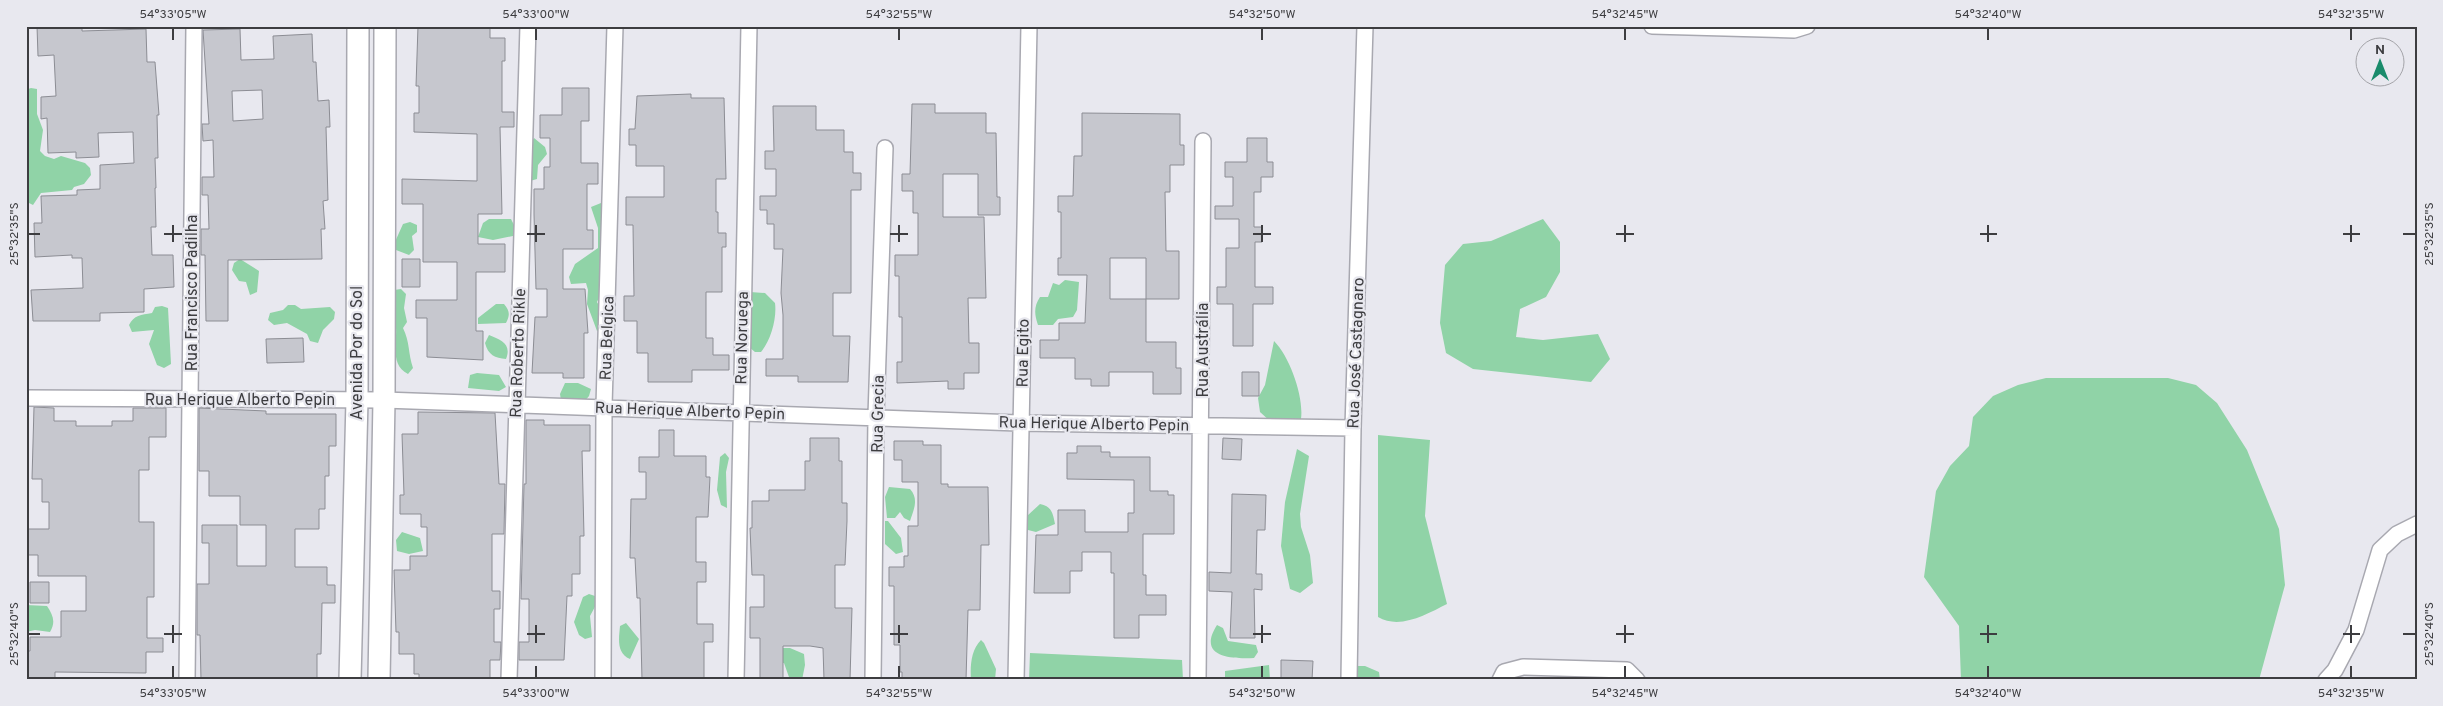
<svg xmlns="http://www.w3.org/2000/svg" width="2443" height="706" viewBox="0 0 2443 706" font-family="Overpass,sans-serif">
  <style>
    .green { fill: #90d3a7 }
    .building { fill: #c6c7ce; stroke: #8c8d94; fill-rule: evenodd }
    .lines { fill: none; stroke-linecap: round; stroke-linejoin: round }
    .street-casing { stroke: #a8a8b0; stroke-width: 18 }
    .secondary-casing { stroke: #a8a8b0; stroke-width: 24 }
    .street { stroke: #fff; stroke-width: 15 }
    .secondary { stroke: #fff; stroke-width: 21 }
    .ticks { fill: none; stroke: #3d3d40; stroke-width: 2 }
    .labels { text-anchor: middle; stroke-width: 4.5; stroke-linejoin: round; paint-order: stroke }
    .street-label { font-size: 16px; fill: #3d3d40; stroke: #e8e8ef }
    .neatline { fill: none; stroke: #3d3d40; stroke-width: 2 }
    .ticks-label { font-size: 12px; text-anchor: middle; fill: #3d3d40 }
  </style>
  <rect width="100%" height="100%" fill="#e8e8ef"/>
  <path class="green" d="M31,88L37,89V114L43,130L40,151L45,156L54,159L61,156L85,163L90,168L91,175L84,184L74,187L72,190L41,193L33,205L27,202L26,100L28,89Z
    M534,138L545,147L547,154L538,165L537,179L530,181V144Z
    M601,203L605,208L600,271L606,283L597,302L604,315V328L597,331L587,304L588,290L586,283L571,284L569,277L575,264L598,248V228L591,207Z
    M489,219H511L516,229L513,236L493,240L478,237L483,223Z
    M1543,219L1560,242V272L1546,297L1520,309L1516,337L1543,340L1598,334L1610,359L1591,382L1473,369L1446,353L1440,323L1445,265L1463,244L1491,241Z
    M410,222L417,225V232L412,236L414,250L409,255L396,250L394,244L403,224Z
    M240,259L259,271L257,292L250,295L246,282L239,281L232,270L234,263Z
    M1065,280L1079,282L1077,310L1073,317L1058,319L1053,325H1038C1034,314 1034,306 1040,297H1048L1053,283L1059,285Z
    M401,289L406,294L404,308L407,322L403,328C410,342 408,354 413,368L408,374C390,365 397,344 396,328C396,323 393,318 393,313C394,305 395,298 394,290Z
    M750,292L765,293L775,303C777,318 771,340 761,352H755L749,347Z
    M496,304H504C510,311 510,315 506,323L478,324V318Z
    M288,305H295L301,309L330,307L335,312L334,319L323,330L318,343L310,341L307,334L287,323L274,325L268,320L270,313L283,310Z
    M162,306L168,308L171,364L164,368L157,365L149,344L154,330L132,332L129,325C134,315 141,315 152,313L155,307Z
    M489,335C501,340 512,344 506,359C495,358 488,355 485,343Z
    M1274,341C1290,357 1304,397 1301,419L1286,422H1271L1260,412L1258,398L1265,385Z
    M477,373L499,375L506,387L499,391L468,388L470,375Z
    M2046,378H2168L2196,385L2217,403L2247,450L2279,529L2285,585L2259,680H1961L1959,626L1924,577L1936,491L1950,466L1969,446L1973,417L1993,396L2018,385Z
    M565,383H578L591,389L589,396L584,402L561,400L560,394Z
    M1378,435L1430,440L1425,516L1447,604C1427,614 1400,630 1378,617Z
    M1297,449L1309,456L1300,514L1301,527L1310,555L1313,583L1300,593L1290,589L1281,546L1285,502Z
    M725,453L729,458L726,472L727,508L721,505L717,490L720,457Z
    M889,487L910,489C919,499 914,509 910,521L904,518L900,512L895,518H887L885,497Z
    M1040,504C1052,506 1053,514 1055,524L1036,532L1028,530L1027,516Z
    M885,521H888L901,538L903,552L896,554L885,544Z
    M402,532L420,538L423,551L409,554L397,551L396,540Z
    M589,594L595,596L597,603L590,616L592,637L585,639L579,635L574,622L583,597Z
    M26,605L47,606C53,615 56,622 50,632L35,630L26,632Z
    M626,623L639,639L630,659C616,653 619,638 620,626Z
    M1217,625L1223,628L1228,641L1256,645L1258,652L1254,658C1233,659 1196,658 1217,625Z
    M981,640L984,643L996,669L995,680H971C970,666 971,650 981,640Z
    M782,648H790L804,654L805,665L802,680H790L784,663L777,664Z
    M1030,653L1182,660L1183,680H1029Z
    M1269,665L1270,680H1225V671Z
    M1358,666H1365L1379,672L1380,680H1353V672Z"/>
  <path class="building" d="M37,26H82V31L146,29L147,62H155L159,115H157L158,158H155L156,188H155L156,227H151L152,255H173L174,287L144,289V312L100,313V321H33L31,290L83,288L82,258H72V255L35,257L34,223H42L41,196L77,195V190L100,189V165L134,163L133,132L98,133L99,157L76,158V152L48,153L47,118L41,119V97L56,96L54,55L38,56Z
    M418,26H490V38H505V61H502V112H514V127H500L502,214H478V244H505V272H476V331H483V360L427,357V318H416V300H457V262H423V204H402V179L477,181V134L414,132V113H419V86H416Z
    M240,29L241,60L274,59L273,36L312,34L313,62H316L318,101L329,100L330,127H326L328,200L323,201L325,229H321L322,259L228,260V321H206L205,255H201V229H209L208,195H202V177H214L213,140L203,141L202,124H209L203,30ZM262,90L263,119L233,121L232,91Z
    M562,88H589V121H581V163H598V184H587V230H593V249H563V289H585L588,333H584V378H563V373H532L535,317H547V289H536L534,214V189H544V167H550V138H540V115H562Z
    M691,94V98H724L726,179H716V212H718V233H726V247H722V292H706V338H713V355H729V370H692V382H648V353H637V321H624V296H634L633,225H626V197H664V166H636V145H629V129H635L637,96Z
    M912,104H935V113H986V133H996L997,197H1000V215H978V174H943V217H984L986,298H968L969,343H979V373H964V389H948V381L897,383V362H902V317H899V276H895V255H918V213H913V191H902V174H910Z
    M773,106H816V130H844V152H853V173H861V190H851V293H833V336H850L848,382H798V376H766V359H783V315L781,293L783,249H774V224H767V210H760V196H776V169H765V151H774Z
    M1082,113L1180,114V145H1184V165H1170V192H1165L1166,251H1179V299H1146V342H1176V368H1181V394H1153V372H1109V386H1091V379H1075V358H1040V340H1059V323H1085L1087,275H1058V258H1061V212H1058V196H1073L1074,156H1082ZM1110,258H1146V299H1110Z
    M1247,138H1267V162H1273V177H1261V192H1254V227H1262V242H1255V287H1273V304H1253V346H1233V304H1217V287H1226V248H1239V219H1215V206H1233V177H1225V162H1247Z
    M402,259H420V287H402Z
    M303,338L304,362L267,363L266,339Z
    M1242,372H1259V396H1242Z
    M34,407L54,408V421H76V426H112V421H133V408H166V437H149V470H139V522H154V597H147V638H163V652H146V673L55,672V679H26V651H30V637H61V611H86V576H38V555H28V529H49V502H42V479H32Z
    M199,408L266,411V414H336V446H329V476H325V509H319V529H295V567H327V585H335V603H322L321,654H317V680H201L200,635H197V584H209V543H202V525H237V566H266V525H240V496H209V471H199Z
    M418,412L495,413L499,484H505L504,534H492V591H500V609H494V642H501L500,660H490V680H419V674H414V654H399V632H396L394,570H410V556H427V527H421V514H400V495H404L402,434H418Z
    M526,420H544V425H590V451H582L584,536H580V574H572V596H567L564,660H519V642H529V599H521L524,484H526Z
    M659,430H674V456H706V477H710L708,517H696V562H706V582H697V624H713V642H704V680H642L640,598H637L635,558H630L631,499H646V472H639V457H659Z
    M810,438H839V461H842V503H847V521L845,565H835V608H852L850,680H824L823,648L810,646H783V680H760V638H750V607H764V575H752L750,528H752V501H769V490H805V461H810Z
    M1223,438L1242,439L1241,460L1222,459Z
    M894,441H923V445H941V484H948V487H988L989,545H981L980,610H968L966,680H902V672H900V645H894V586H889V567H904V556H908V526H918V482H902V460H894Z
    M1077,446H1101V452H1110V457H1150V491H1168V495H1174V534H1143V575H1146V595H1166V615H1139V638H1114V573H1111V552H1082V571H1070V593H1034L1036,535H1058V510H1085V532H1128V513H1134V480L1067,479V453H1077Z
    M1232,494L1266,495L1265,530H1257L1256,574H1262V590L1254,589L1255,638H1230L1232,592L1209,591V572L1231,573Z
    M30,582H49V603H30Z
    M1281,660L1313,661L1312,680H1281Z"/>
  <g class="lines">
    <g class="street-casing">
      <path id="street" d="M1652,26L1794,30L1807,26
        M26,398L384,400L1020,423L1353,428
        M187,680L194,26
        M509,680L528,26
        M603,680L604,406L615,26
        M736,680L749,26
        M873,680L876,416L885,148
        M1016,680L1029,26
        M1198,680L1203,141
        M1349,680L1353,428L1365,26
        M1500,680L1504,672L1523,667L1627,670L1637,680
        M2326,680L2335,670L2356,630L2380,550L2397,534L2417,524"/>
    </g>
    <g class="secondary-casing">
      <path id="secondary" d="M350,680L357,400L358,26
        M379,680L384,400L385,26"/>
    </g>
    <use href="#street" class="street"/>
    <use href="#secondary" class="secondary"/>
  </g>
  <path class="ticks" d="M173,28V40M536,28V40M899,28V40M1262,28V40M1625,28V40M1988,28V40M2351,28V40M173,225V242M536,225V242M899,225V242M1262,225V242M1625,225V242M1988,225V242M2351,225V242M28,234H40M164,234H182M527,234H545M890,234H908M1253,234H1271M1616,234H1634M1980,234H1997M2343,234H2360M2403,234H2416M173,625V643M536,625V643M899,625V643M1262,625V643M1625,625V643M1988,625V643M2351,625V643M28,634H40M164,634H182M527,634H545M890,634H908M1253,634H1271M1616,634H1634M1980,634H1997M2343,634H2360M2403,634H2416M173,666V678M536,666V678M899,666V678M1262,666V678M1625,666V678M1988,666V678M2351,666V678"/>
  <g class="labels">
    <g class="street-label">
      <text transform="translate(191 293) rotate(-90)" y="6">Rua Francisco Padilha</text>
      <text transform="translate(606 338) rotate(-88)" y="6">Rua Belgica</text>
      <text transform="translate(741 338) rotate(-89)" y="6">Rua Noruega</text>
      <text transform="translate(1202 350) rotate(-90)" y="6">Rua Austrália</text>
      <text transform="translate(356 353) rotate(-90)" y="6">Avenida Por do Sol</text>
      <text transform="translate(517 353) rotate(-88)" y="6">Rua Roberto Rikle</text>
      <text transform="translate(1022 353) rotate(-89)" y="6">Rua Egito</text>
      <text transform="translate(1355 353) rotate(-88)" y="6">Rua José Castagnaro</text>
      <text x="240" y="405">Rua Herique Alberto Pepin</text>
      <text transform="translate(690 410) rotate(2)" y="6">Rua Herique Alberto Pepin</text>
      <text transform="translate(877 414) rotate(-89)" y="6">Rua Grecia</text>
      <text transform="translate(1094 423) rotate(1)" y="6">Rua Herique Alberto Pepin</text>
    </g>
  </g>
  <rect width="2443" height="706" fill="none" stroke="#e8e8ef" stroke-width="55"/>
  <g transform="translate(2380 62)"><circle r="24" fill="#e8e8ef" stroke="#a4a4a9"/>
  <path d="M0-4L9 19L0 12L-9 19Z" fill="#1a8b6b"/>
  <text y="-8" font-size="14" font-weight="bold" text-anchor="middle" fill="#3d3d40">N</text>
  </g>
  <rect x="28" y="28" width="2388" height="650" class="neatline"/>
  <g class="ticks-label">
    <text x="173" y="18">54°33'05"W</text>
    <text x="536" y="18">54°33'00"W</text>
    <text x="899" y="18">54°32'55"W</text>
    <text x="1262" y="18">54°32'50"W</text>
    <text x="1625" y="18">54°32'45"W</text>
    <text x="1988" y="18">54°32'40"W</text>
    <text x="2351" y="18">54°32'35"W</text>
    <text transform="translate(14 234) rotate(-90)" y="4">25°32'35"S</text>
    <text transform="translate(2429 234) rotate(-90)" y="4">25°32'35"S</text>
    <text transform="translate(14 634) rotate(-90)" y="4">25°32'40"S</text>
    <text transform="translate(2429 634) rotate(-90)" y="4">25°32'40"S</text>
    <text x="173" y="697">54°33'05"W</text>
    <text x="536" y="697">54°33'00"W</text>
    <text x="899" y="697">54°32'55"W</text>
    <text x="1262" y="697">54°32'50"W</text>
    <text x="1625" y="697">54°32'45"W</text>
    <text x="1988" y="697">54°32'40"W</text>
    <text x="2351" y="697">54°32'35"W</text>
  </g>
</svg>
